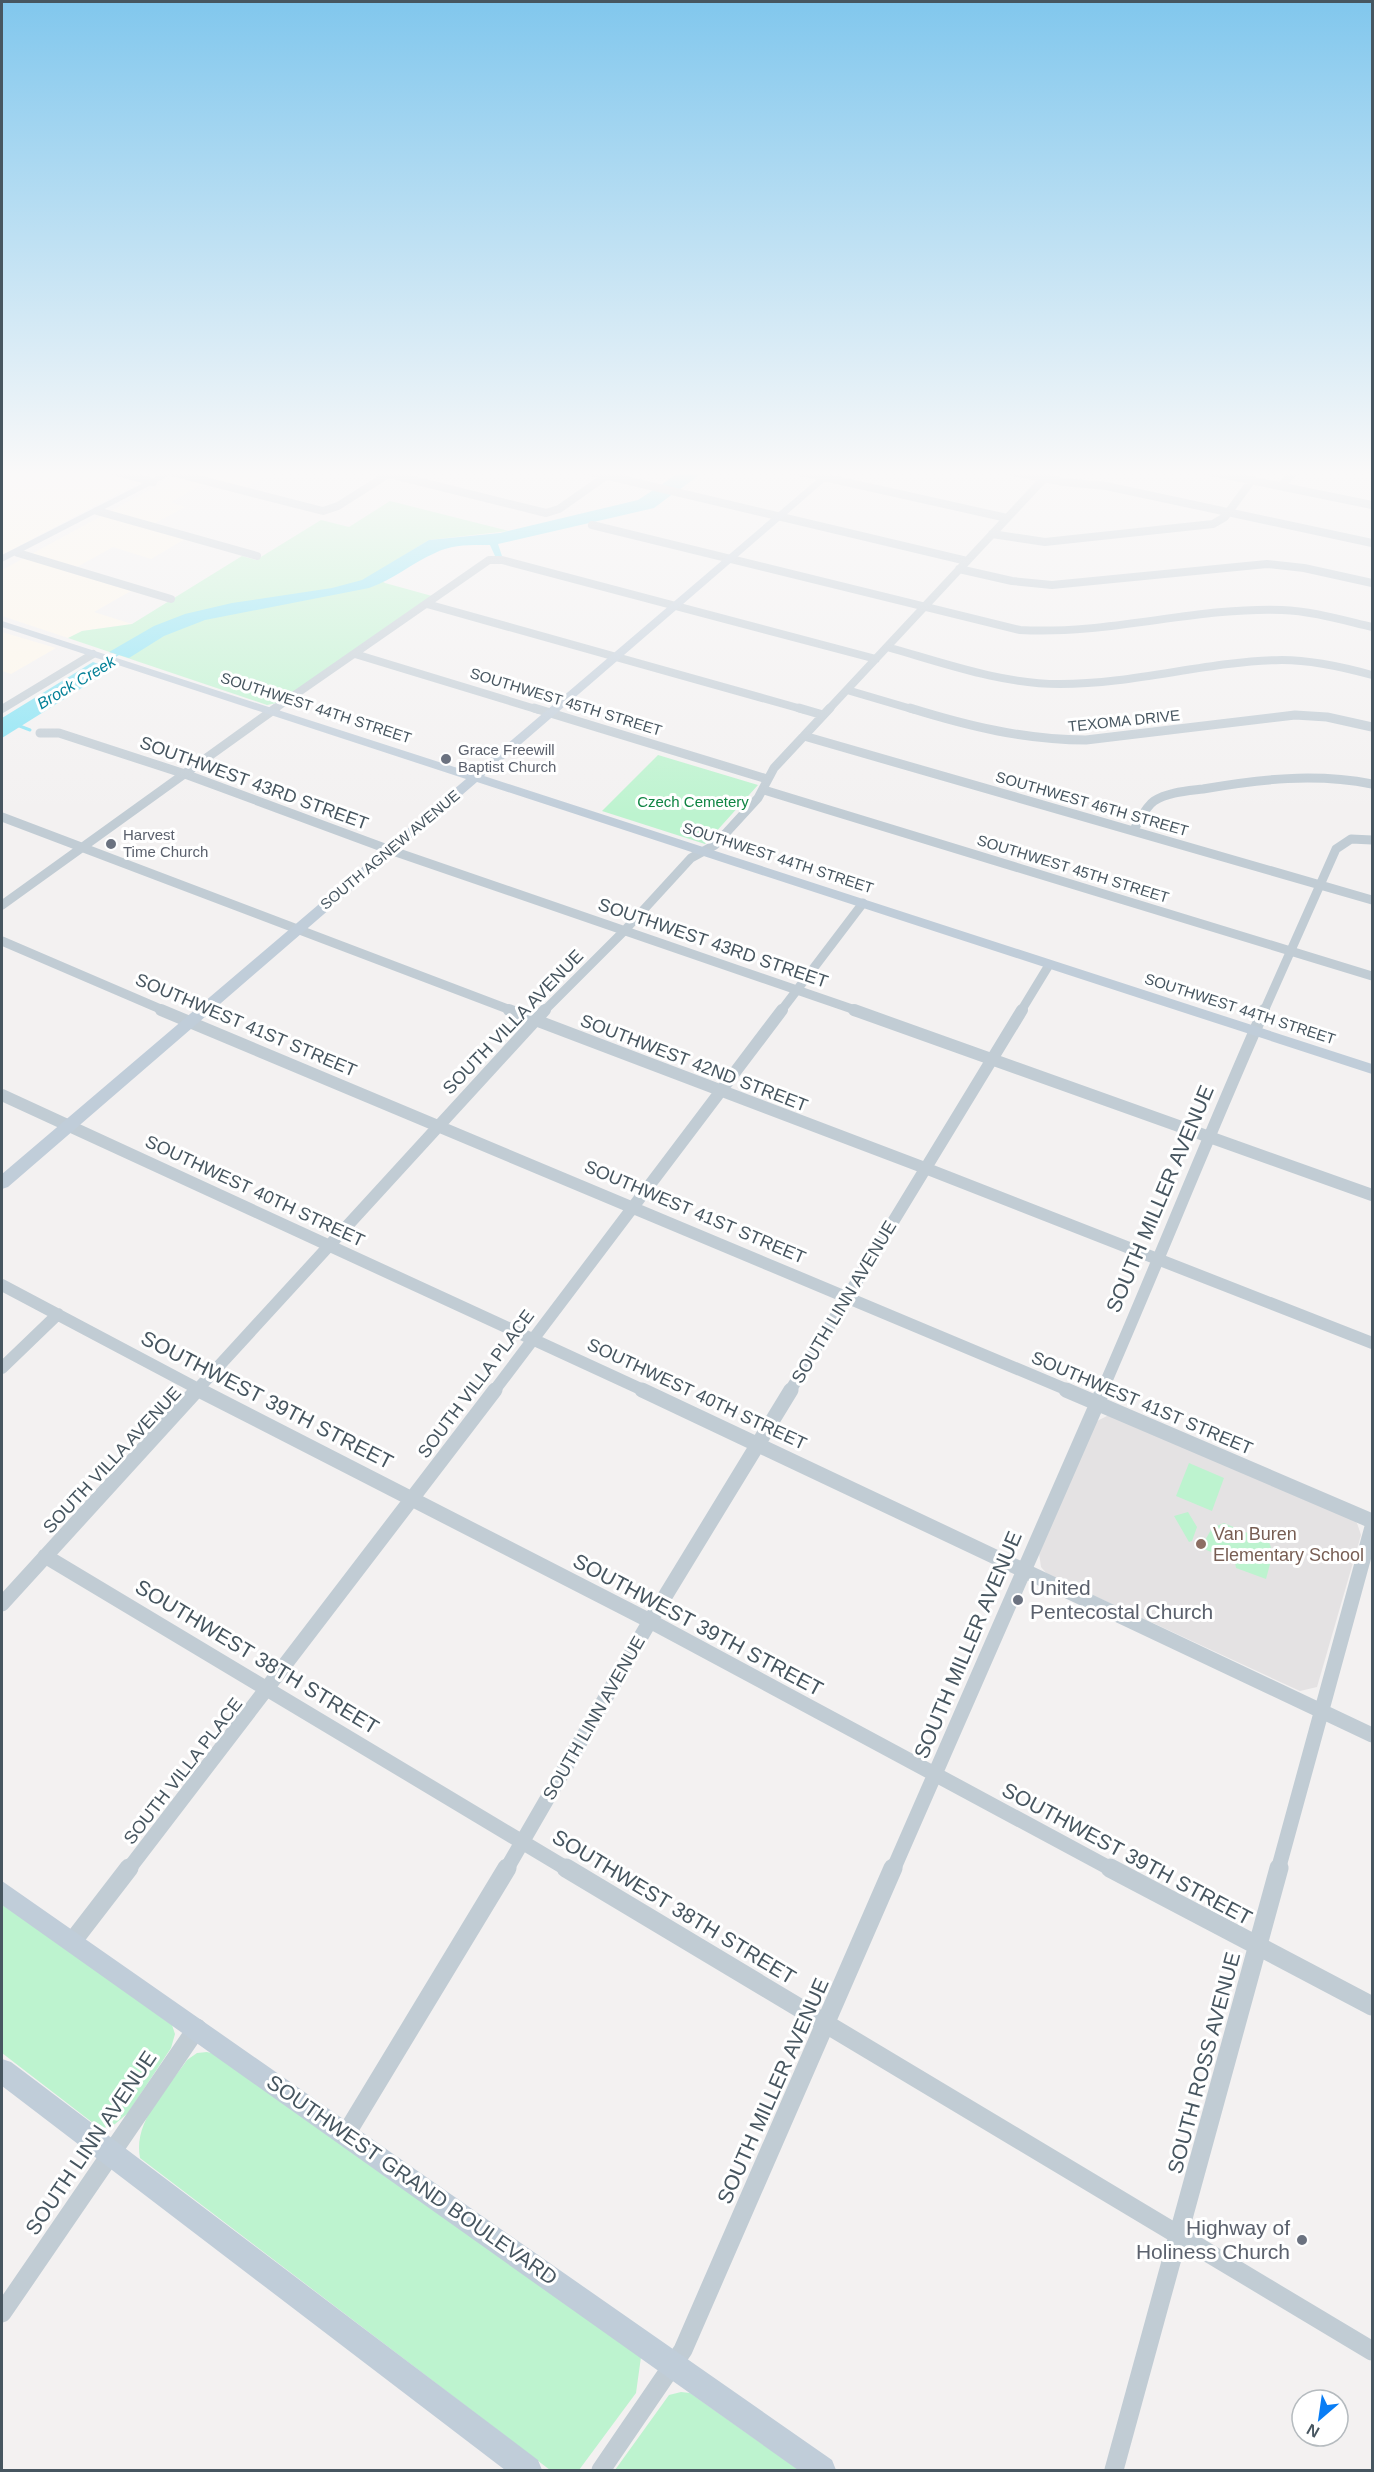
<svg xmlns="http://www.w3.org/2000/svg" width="1374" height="2472" viewBox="0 0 1374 2472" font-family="Arial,sans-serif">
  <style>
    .commercial { fill: #fef7ea }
    .education { fill: #e4e2e3 }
    .green { fill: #bdf3cf }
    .water { fill: #86e3f4 }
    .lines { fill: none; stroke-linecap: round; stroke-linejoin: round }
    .stream-far1 { stroke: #86e3f4; stroke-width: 2 }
    .stream { stroke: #86e3f4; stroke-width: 3 }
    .street-far4 { stroke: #c1ccd4; stroke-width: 8 }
    .street-far3 { stroke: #c1ccd4; stroke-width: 9 }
    .street-far2 { stroke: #c1ccd4; stroke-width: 12 }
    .street-far1 { stroke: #c1ccd4; stroke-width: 15 }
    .street { stroke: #c1ccd4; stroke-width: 19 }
    .secondary { fill: #c0cdd9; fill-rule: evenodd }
    .worship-dot { fill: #6b7280; stroke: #fff; stroke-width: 2 }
    .education-dot { fill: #8d6e63; stroke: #fff; stroke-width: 2 }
    .labels { text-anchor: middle; stroke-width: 6; stroke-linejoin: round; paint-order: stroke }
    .far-street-label { font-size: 15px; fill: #475660; stroke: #fff }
    .far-worship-label { font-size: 15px; fill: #5b616d; stroke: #fff; text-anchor: start }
    .far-park-label { font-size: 15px; fill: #0f8443; stroke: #fff }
    .far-water-label { font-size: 16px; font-style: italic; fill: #038198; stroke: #fff }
    .street-label { font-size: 18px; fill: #475660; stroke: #fff }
    .education-label { font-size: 18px; fill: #785e54; stroke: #fff; text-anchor: start }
    .near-street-label { font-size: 21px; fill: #475660; stroke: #fff }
    .near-worship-label { font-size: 21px; fill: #5b616d; stroke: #fff; text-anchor: start }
  </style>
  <rect width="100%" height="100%" fill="#f3f1f1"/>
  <path class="commercial" d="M2,470H95L140,482L2,555Z
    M186,470L274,471L239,492L204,483L171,502L185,507L148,527L185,539L151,559L113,547L68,572L131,591L94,612L132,624L82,631L68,638L2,616V570Z
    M2,632L56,648L11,674L2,671Z"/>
  <path class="education" d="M1109,1415L1350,1516L1357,1523L1361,1535L1317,1687L1300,1691L1047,1574L1041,1567L1039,1553L1095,1422Z"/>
  <path class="green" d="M390,501L509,531L429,540L372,575L385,583L432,596L282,702L267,705L68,638L82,631L132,624L242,556L256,560L321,520L349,527Z
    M658,755L758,785L705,844L602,811Z
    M1189,1463L1224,1478L1212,1511L1176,1496Z
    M1188,1512L1197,1527L1192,1541L1189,1542L1174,1516Z
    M1224,1523L1269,1542L1273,1553L1266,1579L1236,1568L1235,1562L1204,1549L1203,1544L1212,1528Z
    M2,1902L172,2025L175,2034L171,2048L128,2113L115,2124L104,2128L93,2123L2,2053Z
    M207,2052L215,2054L641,2357L636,2393L579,2470H550L140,2158C133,2121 167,2089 187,2060L197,2053Z
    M681,2392L690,2393L799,2470H615L669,2395Z"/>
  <path class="water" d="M682,470H706L679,490L661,485Z
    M655,489L674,493L654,508L498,544L502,556H495L490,545C472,545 452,544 435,553C412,563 393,580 369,588L205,620L164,636L129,658L109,652L154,626L185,614L232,603L332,588L362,580L429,540L500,533L638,500Z
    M93,662L112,669L2,738V718Z"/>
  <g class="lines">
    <path class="stream-far1" d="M96,667L121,653"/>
    <path class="stream" d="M17,725L30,730"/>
    <path class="street-far4" d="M109,470L153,482
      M373,470L546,513L559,509L610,473
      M583,470L967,561
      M792,470L1007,518
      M1003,470L1064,482L1106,486L1372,543
      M1201,470L1372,505
      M171,472L323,511L338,506L393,471
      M1281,486L1296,470
      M97,511L257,556
      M592,525L1020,630C1110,635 1194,607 1282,610C1312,611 1342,620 1372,627
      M992,534L1045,542L1213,524L1225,517L1252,480
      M18,553L171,599
      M959,569L1012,581L1052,585L1267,564L1304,568L1372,583
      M427,604L805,710
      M887,647C944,663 1001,684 1060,684C1135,684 1208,661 1282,660C1313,660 1343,667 1372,675
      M355,654L539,710
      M847,690L915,710
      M2,709L93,654
      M273,710L489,560H502L876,659
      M828,710L1052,470"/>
    <path class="street-far3" d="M534,708L767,779
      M799,708L823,715
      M910,708C968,726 1025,740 1086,740L1295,715L1327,717L1372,727
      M40,733H59L185,774L390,850L858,1011
      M804,736L1372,900
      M764,790L1372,976
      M2,817L513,1011
      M1133,831C1139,822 1145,807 1154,801C1168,792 1187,791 1203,789C1260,779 1315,773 1372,784
      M2,905L276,708
      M2,941L165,1011
      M544,1011L625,930L691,858L715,845L758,798L774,768L830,708
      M781,1011L863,903
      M1021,1011L1049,965
      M1264,1011L1336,849L1351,839L1372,840"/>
    <path class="street-far2" d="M161,1010L1070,1391
      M509,1010L925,1168L1372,1343
      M854,1010L1372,1195
      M2,1095L645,1391
      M2,1285L202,1391
      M2,1368L58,1314
      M196,1391L545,1010
      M494,1391L782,1010
      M790,1391L1022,1010
      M1102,1391C1157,1265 1208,1136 1264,1010"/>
    <path class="street-far1" d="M199,1390L650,1621L1113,1870
      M642,1390L1372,1735
      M1066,1390L1372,1521
      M45,1556L569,1870
      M2,1604L197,1390
      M128,1870L495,1390
      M506,1870L650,1621L791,1390
      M893,1870L1103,1390
      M1278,1870L1372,1527"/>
    <path class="street" d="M566,1868L1372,2351
      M1110,1868L1372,2006
      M72,1942L129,1868
      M346,2134L507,1868
      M2,2313L197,2028
      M601,2470L683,2350L893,1868
      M1114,2470L1279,1868"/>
    <path class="secondary" d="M169,470H180L2,562V555Z
      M828,470H838L484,776L1372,1064V1074L477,782L8,1187L2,1189V1174L466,779L2,627V621L473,773Z
      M2,1881L832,2460L836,2470H798L2,1905Z
      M2,2059L11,2062L538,2460L542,2470H505L2,2086Z"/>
  </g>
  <linearGradient id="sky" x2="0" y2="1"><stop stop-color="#81c7ed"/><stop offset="0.58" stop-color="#faf9f9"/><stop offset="1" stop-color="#faf9f9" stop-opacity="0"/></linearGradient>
  <rect width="1374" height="816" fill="url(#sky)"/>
  <g class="worship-dot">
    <circle cx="446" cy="759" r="6"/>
    <circle cx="111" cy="844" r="6"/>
    <circle cx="1018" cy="1600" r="6"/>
    <circle cx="1302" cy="2240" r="6"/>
  </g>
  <circle class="education-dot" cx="1201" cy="1544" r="6"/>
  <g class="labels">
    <g class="far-street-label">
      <text transform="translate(566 702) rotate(17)" y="5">SOUTHWEST 45TH STREET</text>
      <text transform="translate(316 708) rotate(18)" y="5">SOUTHWEST 44TH STREET</text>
      <text transform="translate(1124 721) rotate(-6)" y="5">TEXOMA DRIVE</text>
      <text transform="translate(1092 804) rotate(16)" y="5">SOUTHWEST 46TH STREET</text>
      <text transform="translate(390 850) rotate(-40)" y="5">SOUTH AGNEW AVENUE</text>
      <text transform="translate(778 858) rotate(18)" y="5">SOUTHWEST 44TH STREET</text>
      <text transform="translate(1073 869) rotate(17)" y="5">SOUTHWEST 45TH STREET</text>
      <text transform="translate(1240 1009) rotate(18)" y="5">SOUTHWEST 44TH STREET</text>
    </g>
    <g class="far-worship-label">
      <text x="458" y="755">Grace Freewill<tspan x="458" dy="17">Baptist Church</tspan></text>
      <text x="123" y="840">Harvest<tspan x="123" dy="17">Time Church</tspan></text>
    </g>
    <g class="far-park-label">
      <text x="693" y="807">Czech Cemetery</text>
    </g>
    <g class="far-water-label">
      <text transform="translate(76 682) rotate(-31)" y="6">Brock Creek</text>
    </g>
    <g class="street-label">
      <text transform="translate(254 783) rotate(20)" y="6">SOUTHWEST 43RD STREET</text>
      <text transform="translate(713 943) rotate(19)" y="6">SOUTHWEST 43RD STREET</text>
      <text transform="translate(513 1022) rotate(-46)" y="6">SOUTH VILLA AVENUE</text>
      <text transform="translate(246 1025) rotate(23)" y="6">SOUTHWEST 41ST STREET</text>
      <text transform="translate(694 1063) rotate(21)" y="6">SOUTHWEST 42ND STREET</text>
      <text transform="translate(255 1191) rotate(25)" y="6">SOUTHWEST 40TH STREET</text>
      <text transform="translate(695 1212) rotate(23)" y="6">SOUTHWEST 41ST STREET</text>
      <text transform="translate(844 1302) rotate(-59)" y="6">SOUTH LINN AVENUE</text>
      <text transform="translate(476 1384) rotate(-53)" y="6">SOUTH VILLA PLACE</text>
      <text transform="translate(697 1394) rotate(25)" y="6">SOUTHWEST 40TH STREET</text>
      <text transform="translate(1142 1403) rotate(23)" y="6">SOUTHWEST 41ST STREET</text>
      <text transform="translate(112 1460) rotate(-47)" y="6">SOUTH VILLA AVENUE</text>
      <text transform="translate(594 1718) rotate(-60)" y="6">SOUTH LINN AVENUE</text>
      <text transform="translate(183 1771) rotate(-52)" y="6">SOUTH VILLA PLACE</text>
    </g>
    <g class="education-label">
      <text x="1213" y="1540">Van Buren<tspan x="1213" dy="21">Elementary School</tspan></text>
    </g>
    <g class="near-street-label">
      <text transform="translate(1160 1199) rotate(-67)" y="7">SOUTH MILLER AVENUE</text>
      <text transform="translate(267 1400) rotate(27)" y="7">SOUTHWEST 39TH STREET</text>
      <text transform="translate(698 1625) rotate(28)" y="7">SOUTHWEST 39TH STREET</text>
      <text transform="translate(968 1645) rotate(-67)" y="7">SOUTH MILLER AVENUE</text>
      <text transform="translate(257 1657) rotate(31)" y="7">SOUTHWEST 38TH STREET</text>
      <text transform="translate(1127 1854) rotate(28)" y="7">SOUTHWEST 39TH STREET</text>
      <text transform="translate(674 1907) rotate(31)" y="7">SOUTHWEST 38TH STREET</text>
      <text transform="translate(1204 2063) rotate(-75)" y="7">SOUTH ROSS AVENUE</text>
      <text transform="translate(773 2091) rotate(-66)" y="7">SOUTH MILLER AVENUE</text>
      <text transform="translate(91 2143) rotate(-56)" y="7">SOUTH LINN AVENUE</text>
      <text transform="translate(412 2180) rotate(35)" y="7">SOUTHWEST GRAND BOULEVARD</text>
    </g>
    <g class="near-worship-label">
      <text x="1030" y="1595">United<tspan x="1030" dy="24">Pentecostal Church</tspan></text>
      <text x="1290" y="2235" text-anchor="end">Highway of<tspan x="1290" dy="24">Holiness Church</tspan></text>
    </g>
  </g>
  <rect width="1374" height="2472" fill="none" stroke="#475660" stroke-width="6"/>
  <g transform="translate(1320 2418) rotate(209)"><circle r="28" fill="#ffffff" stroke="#b5bbbf" stroke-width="1.5"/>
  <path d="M0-4.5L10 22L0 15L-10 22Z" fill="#097df5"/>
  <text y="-9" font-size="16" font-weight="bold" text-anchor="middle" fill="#475660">N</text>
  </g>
</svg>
